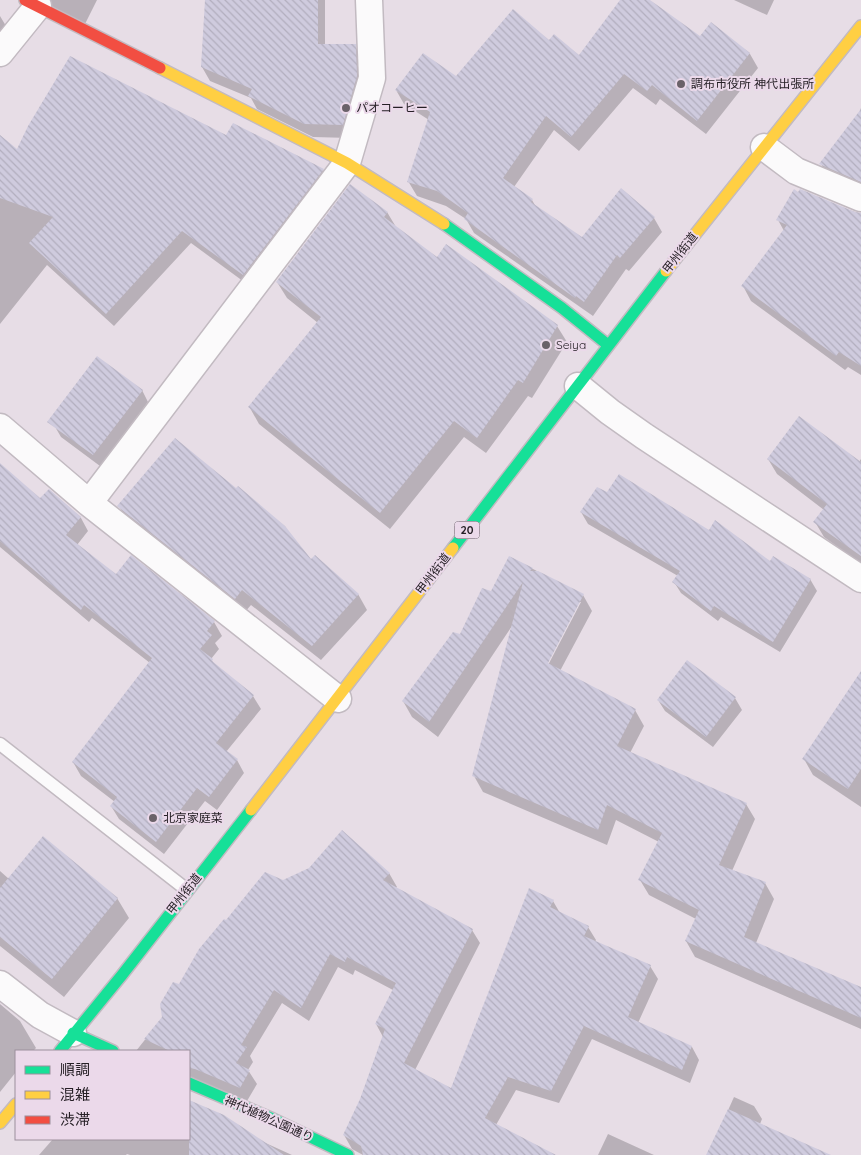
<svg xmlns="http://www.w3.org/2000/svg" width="861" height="1155" viewBox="0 0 861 1155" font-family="Quicksand,'Noto Sans JP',sans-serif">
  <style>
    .shadow { fill: #0003; fill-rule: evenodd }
    .building { fill: url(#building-back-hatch) }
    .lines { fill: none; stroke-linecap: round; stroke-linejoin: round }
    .lane-casing { stroke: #c2bac1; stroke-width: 15 }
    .street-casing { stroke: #c2bac1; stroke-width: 29 }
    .fast-casing { stroke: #c2bac1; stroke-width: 14 }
    .slow-casing { stroke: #c2bac1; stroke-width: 14 }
    .jam-casing { stroke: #c2bac1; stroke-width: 14 }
    .lane { stroke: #fbfafb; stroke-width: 12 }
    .street { stroke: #fbfafb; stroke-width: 26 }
    .fast { stroke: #16e098; stroke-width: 11 }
    .slow { stroke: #ffcf43; stroke-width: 11 }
    .jam { stroke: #f24e42; stroke-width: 11 }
    .poi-dot { fill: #6a6269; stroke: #ebd9ea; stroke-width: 2 }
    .labels { text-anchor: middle; stroke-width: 4; stroke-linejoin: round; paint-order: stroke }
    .shield { fill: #ebd9ea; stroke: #615861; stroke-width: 1 }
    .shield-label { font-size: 11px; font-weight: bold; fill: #262026 }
    .poi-label { font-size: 12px; fill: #262026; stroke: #ebd9ea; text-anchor: start }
    .street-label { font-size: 12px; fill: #262026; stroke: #ebd9ea }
  </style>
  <defs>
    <pattern id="building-back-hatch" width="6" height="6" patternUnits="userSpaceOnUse" patternTransform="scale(1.25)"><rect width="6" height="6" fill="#cfcbde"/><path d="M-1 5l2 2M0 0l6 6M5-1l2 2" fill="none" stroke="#b2aebe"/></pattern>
  </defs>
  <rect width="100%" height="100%" fill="#e7dde6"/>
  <path class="shadow" d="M27,0H97L85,24Z
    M206,0H325V46H355L363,59L350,138L313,137L257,109L251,98L210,81L202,67Z
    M621,0H648L700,38L711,24L750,54L758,68L706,134L660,99L656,105L633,88L579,151L554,130L514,187L532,200L536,207L582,239L654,218L662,232L629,271L626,269L593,316L474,233L466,219L446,206L417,196L408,181L429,120L404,104L396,90L456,78L549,42L579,57Z
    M734,0H774L767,15Z
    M0,16L6,26L0,36Z
    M861,108V194L831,182L821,164L859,113Z
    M0,137L17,151L226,137L323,170L331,183L251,287L191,243L114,326L47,265L0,324Z
    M799,193L861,214V375L848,367L845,370L751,301L743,286L784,231L778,220Z
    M387,212L396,227L438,259L557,326L567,342L532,398L528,396L486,453L464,437L390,529L259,424L250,408L318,323L287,298L277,282Z
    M142,390L148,402L100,466L61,437L54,425Z
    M768,459L859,462L861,459V564L824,537L815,522L824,510L777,474Z
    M0,465L40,500L49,490L81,518L88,531L77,545L117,576L132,557L214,622L222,636L215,643L219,649L211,659L215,665L253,696L261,709L226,752L237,760L244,773L217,810L205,801L164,854L119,819L111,806L115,802L81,776L73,762L150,663L92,618L89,622L0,547Z
    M119,506L311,561L358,594L367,610L321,660L251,605L244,613L128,522Z
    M581,512L709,531L771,563L810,579L817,591L780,652L721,617L718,621L681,593L674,582L678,576L588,524Z
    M510,557L583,595L592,611L560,671L635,710L644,726L630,753L746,804L755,819L732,871L765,883L774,899L756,943L861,988V1029L695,957L686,941L696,919L649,895L640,880L659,842L616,820L607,845L483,792L474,776L512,626L438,737L412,717L403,701L461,635L492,593ZM578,602H581L546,669L544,668Z
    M687,662L735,698L742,710L713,747L665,711L658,700Z
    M861,678V807L813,775L804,759Z
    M0,871L9,879L117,898L129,918L64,997L0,946Z
    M389,873L397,887L396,888L472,930L480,943L415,1070L451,1089L553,901L560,913L588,927L596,940L595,942L650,966L658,979L638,1023L692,1047L699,1060L690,1083L592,1039L559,1103L516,1090L496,1125L543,1155H363L352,1149L344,1135L361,1099L383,1037L376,1024L393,990L355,970L353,975L338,967L309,1021L282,1003L250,1056L253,1062L248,1070L257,1084L247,1101L189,1083V1051H136L163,1017L179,986L226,922L283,881Z
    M0,1004L20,1021L36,1048L33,1051H16V1072L0,1092Z
    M734,1097L754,1106L762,1119L760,1124L828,1155H708Z
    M189,1101L223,1116L259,1140L292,1155H130L127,1154L126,1155H39L53,1139H189Z
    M608,1134L654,1155H598Z"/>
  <path class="building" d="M205,0H318V44H356L357,76L343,125L304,124L248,96L252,89L201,67Z
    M620,0H650L700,36L711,22L750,53L697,121L652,85L647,91L624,74L571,137L546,116L503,178L533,199L531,202L582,237L621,188L655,217L620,258L617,255L584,302L576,296L575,298L464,219L468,213L437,191L407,182L430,112L395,90L423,53L456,76L513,9L549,40L554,34L579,55Z
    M70,56L226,135L233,123L324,169L243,275L182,231L106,314L29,243L53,217L0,198V135L17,149L28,126Z
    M861,109V182L819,164Z
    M350,184L388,212L384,217L437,257L446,244L558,325L523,383L518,380L477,438L454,421L380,513L248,407L321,317L276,282Z
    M794,189L798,192L800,189L855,212L861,213V366L839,352L836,356L741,286L787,225L776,220Z
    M97,356L143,390L93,455L47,422Z
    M799,416L861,462V556L813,522L827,504L767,459Z
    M175,438L236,488L238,486L285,526L311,559L315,555L359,594L312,646L242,590L235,599L117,506Z
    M0,463L40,498L49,489L81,517L66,535L116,574L131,555L215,621L207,631L212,635L200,649L213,659L212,661L254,695L216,743L238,759L209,797L197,788L156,842L110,806L117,797L72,762L152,658L84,605L81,610L0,541Z
    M619,474L709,530L715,520L770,561L773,556L811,579L773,642L714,606L711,611L672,582L680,571L580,512L597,487L607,492Z
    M509,556L533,568L530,571H538L584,594L548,663L636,709L617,746L747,803L719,865L766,882L744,937L861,987V1018L685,941L699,910L638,880L662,833L607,805L598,830L472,776L523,582L429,722L402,701L453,632L460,634L482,588L491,591Z
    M687,660L736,697L706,737L657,700Z
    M861,671V769L848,789L802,759Z
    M342,830L390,873L383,880L473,929L404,1063L451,1088L529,888L554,900L550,907L589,926L584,936L651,965L628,1017L692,1046L682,1070L584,1026L551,1091L508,1077L485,1118L556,1155H363L361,1146L343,1135L360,1099L385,1029L375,1024L396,983L347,957L345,962L330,954L301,1008L274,990L241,1045L247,1047L236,1063L250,1070L240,1088L195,1069L189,1068V1051H170L144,1039L162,1017L160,1004L173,982L179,984L199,949L224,919L226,920L265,872L283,880L309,868Z
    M43,836L118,898L52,979L0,937V888Z
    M189,1100L224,1115L284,1155H189Z
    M728,1109L831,1155H706Z"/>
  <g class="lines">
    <g class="lane-casing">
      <path id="lane" d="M0,744L187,890"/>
    </g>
    <g class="street-casing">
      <path id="street" d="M0,53L38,6
        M764,147L796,171L861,198
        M578,386L610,412L644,436L861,579
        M0,427L89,503L338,699
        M89,503L347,163L372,78L369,0
        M0,984L40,1015L73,1033"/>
    </g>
    <g class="fast-casing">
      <path id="fast" d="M444,224L562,308L608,345
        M453,548L666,271
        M73,1033L113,1051
        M60,1051L122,975L251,810
        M189,1083L273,1119L348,1155"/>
    </g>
    <g class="slow-casing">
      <path id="slow" d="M160,68L347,163L444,224
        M666,271L861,26
        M251,810L453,548
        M0,1123L16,1104"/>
    </g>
    <g class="jam-casing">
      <path id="jam" d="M25,0L160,68"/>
    </g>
    <use href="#lane" class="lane"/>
    <use href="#street" class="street"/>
    <use href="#fast" class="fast"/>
    <use href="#slow" class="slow"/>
    <use href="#jam" class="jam"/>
  </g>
  <g class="poi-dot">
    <circle cx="681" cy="84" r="5"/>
    <circle cx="346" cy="108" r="5"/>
    <circle cx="546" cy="345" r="5"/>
    <circle cx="153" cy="818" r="5"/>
  </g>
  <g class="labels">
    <rect class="shield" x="454.5" y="521.5" width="25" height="17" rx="4"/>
    <g class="shield-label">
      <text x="467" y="534">20</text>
    </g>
    <g class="poi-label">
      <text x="691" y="88">調布市役所 神代出張所</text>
      <text x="356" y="112">パオコーヒー</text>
      <text x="556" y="349">Seiya</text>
      <text x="163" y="822">北京家庭菜</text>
    </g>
    <g class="street-label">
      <text transform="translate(680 253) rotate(-52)" y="4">甲州街道</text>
      <text transform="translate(433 574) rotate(-53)" y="4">甲州街道</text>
      <text transform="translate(184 894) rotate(-52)" y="4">甲州街道</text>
      <text transform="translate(269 1119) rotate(24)" y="4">神代植物公園通り</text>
    </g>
  </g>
  <rect x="15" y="1050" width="175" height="90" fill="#ebd9ea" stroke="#9c8f9c"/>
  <rect x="25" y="1066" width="25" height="8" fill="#16e098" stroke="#9c8f9c"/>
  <text x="60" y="1075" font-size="15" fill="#262026">順調</text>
  <rect x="25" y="1091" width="25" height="8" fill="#ffcf43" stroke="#9c8f9c"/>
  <text x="60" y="1100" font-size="15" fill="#262026">混雑</text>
  <rect x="25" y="1116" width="25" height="8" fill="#f24e42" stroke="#9c8f9c"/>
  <text x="60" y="1125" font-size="15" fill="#262026">渋滞</text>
</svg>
